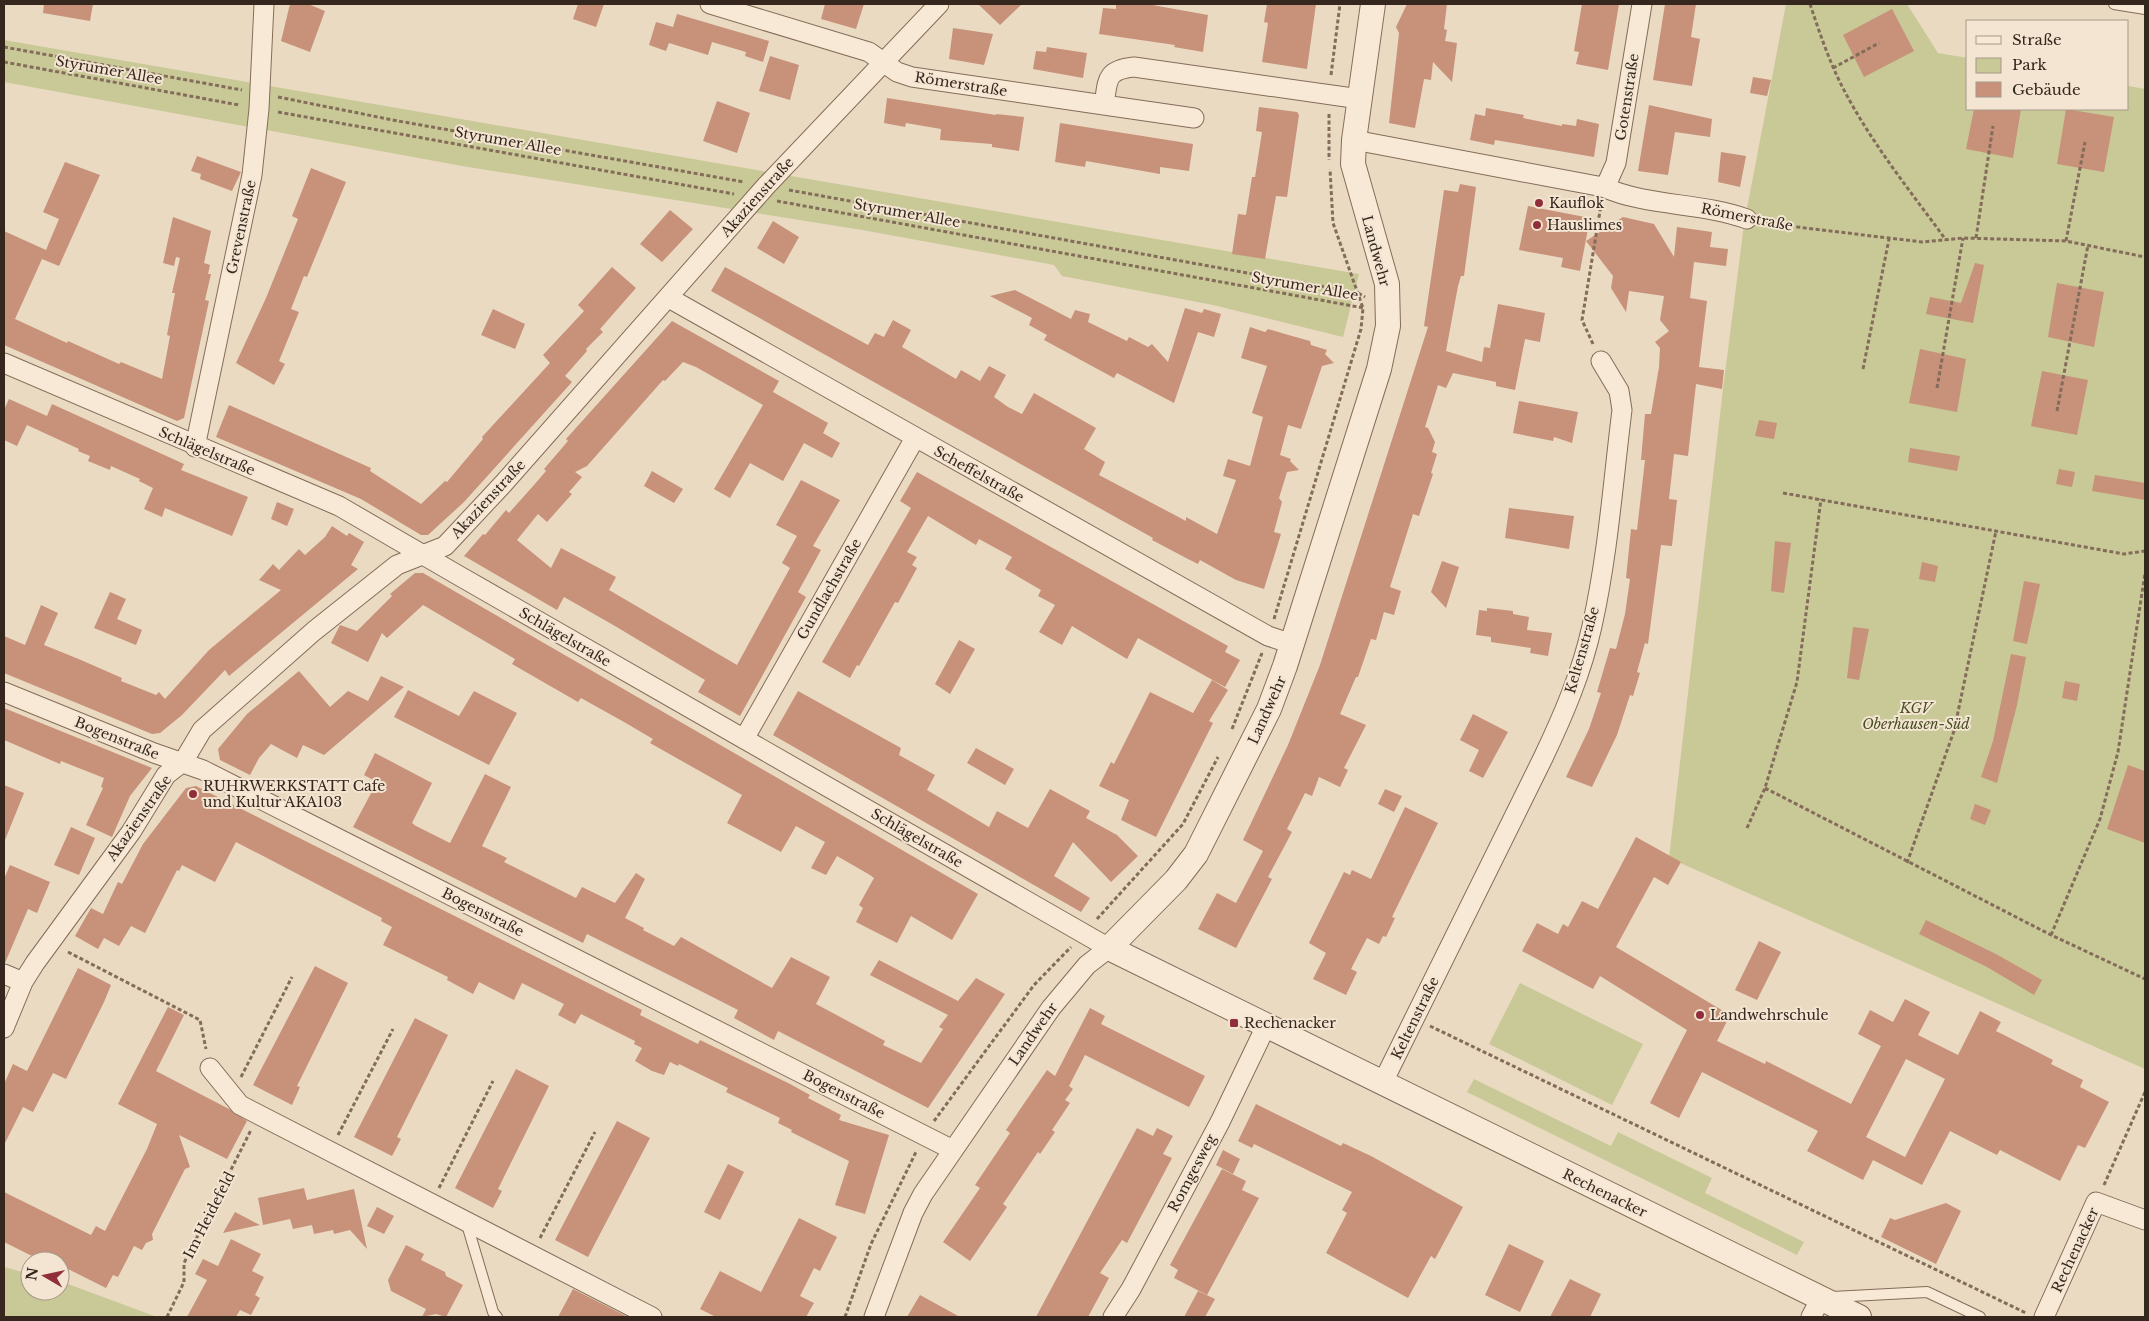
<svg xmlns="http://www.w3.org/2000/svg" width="2149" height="1321" viewBox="0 0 2149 1321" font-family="'Libre Baskerville',serif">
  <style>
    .green { fill: #c9c997 }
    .building { fill: #c7917a; fill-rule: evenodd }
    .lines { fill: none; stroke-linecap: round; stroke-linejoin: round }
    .service-casing { stroke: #846c5a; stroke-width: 12 }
    .minor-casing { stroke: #846c5a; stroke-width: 21 }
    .tertiary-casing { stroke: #846c5a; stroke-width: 26 }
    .path { stroke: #846c5a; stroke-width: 3; stroke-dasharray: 4 2.5; stroke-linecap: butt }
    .service { stroke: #f7e9d5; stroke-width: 10 }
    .minor { stroke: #f7e9d5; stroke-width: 19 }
    .tertiary { stroke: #f7e9d5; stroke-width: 24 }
    .poi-dot { fill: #902e3a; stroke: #f3e5d1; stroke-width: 2 }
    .labels { text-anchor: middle; stroke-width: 4; stroke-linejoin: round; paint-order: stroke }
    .street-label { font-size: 14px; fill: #35261e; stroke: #f3e5d1 }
    .poi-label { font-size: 14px; fill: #35261e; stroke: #f3e5d1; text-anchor: start }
    .park-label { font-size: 14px; font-style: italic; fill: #4a5025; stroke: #f3e5d1 }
  </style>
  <rect width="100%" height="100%" fill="#ebdac2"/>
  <path class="green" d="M1786,4H1907L1938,53L1968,58V109H2128V86L2145,89V1069L1669,858L1723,389L1744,224Z
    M4,40L1359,274L1343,337L1213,305L1062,276L1054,265L862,230L462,166L4,82Z
    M1520,983L1643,1044L1612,1105L1489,1044Z
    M1474,1079L1611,1146L1618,1132L1712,1178L1705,1193L1804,1242L1797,1255L1467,1092Z
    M4,1267L30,1274V1291H60V1281L157,1317H4Z"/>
  <path class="building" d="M44,4H93L90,21L43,13Z
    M290,4H308L325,11L310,52L281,41Z
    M578,4H604L596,27L573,19Z
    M825,4H864L856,29L821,19Z
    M978,4H1022L1000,25Z
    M1116,4H1147L1208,15L1203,52L1174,47L1175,45L1099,34L1103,8L1116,9Z
    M1267,4H1316L1307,69L1262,62L1268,23L1264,22Z
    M1407,4H1447L1444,29L1447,30L1445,41L1457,43L1452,82L1433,62L1431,80L1424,79L1415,128L1389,123L1399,33L1396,27Z
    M1582,4H1619L1608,70L1576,64L1579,52L1574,51Z
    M1665,4H1696L1691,37L1700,39L1692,86L1653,80Z
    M1892,9L1914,51L1864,77L1843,35Z
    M677,14L769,41L763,62L745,56L746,52L712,42L708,55L669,43L666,51L649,45L656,22L673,27Z
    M953,28L993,34L984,65L949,59Z
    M1047,47L1087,53L1083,78L1033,69L1036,51L1046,52Z
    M770,56L799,65L790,100L759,91Z
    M1753,77L1771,80L1767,96L1750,93Z
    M887,98L996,115V114L1024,117L1019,151L992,147V144L940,140L941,129L906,123L905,127L884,123Z
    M717,101L750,113L737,153L703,141Z
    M1649,105L1712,119L1710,137L1675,132L1668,175L1638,171Z
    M1259,107L1297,112L1299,115L1287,197L1276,196L1265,259L1232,254L1238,214L1246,215L1252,177H1255L1262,132L1256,131Z
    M1486,108L1524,115L1523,118L1562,126V124L1576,126L1577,119L1599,124L1594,157L1495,140L1494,145L1470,140L1475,114L1485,116Z
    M1974,109H2021L2013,158L1966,149Z
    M2066,109L2114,117L2104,172L2057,164Z
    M1060,123L1193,144L1189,171L1160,167V174L1086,161L1085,167L1055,162Z
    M1721,152L1746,156L1740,187L1718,182Z
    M197,156L241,172L232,191L200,179L201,174L191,171Z
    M65,162L100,175L59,266L42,259L15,319L67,343L68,341L119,364L121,362L162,379L170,336L167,335L175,293H172L180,258L176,257L174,266L163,263L173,217L211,231L204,263L210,265L208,274H211L205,300L209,301L184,418L177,421L4,345V231L46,250L59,219L43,212Z
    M311,168L346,182L307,277L304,276L291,309L299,312L279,361L285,364L274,385L236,363L266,298L298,219L292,216Z
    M1460,184L1476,187L1464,276H1461L1458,286L1446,351L1482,362L1484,347L1490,348L1498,304L1545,313L1540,342L1525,339L1515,390L1496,386V382L1453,373L1446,388L1438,385L1425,427L1428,428L1435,442L1432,452L1437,454L1431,473L1433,474L1419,516L1413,514L1390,587L1401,591L1394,615L1384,612L1376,640L1371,639L1358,677H1356L1340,714L1366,725L1344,768L1348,770L1340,787L1319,777L1312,796L1305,793L1287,829L1292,832L1268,877L1272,879L1236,948L1198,929L1217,893L1236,903L1263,851L1243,840L1288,745L1320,665L1428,327L1424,326L1444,190L1458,192Z
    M1528,206L1590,218L1580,271L1561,267L1563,258L1519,250Z
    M670,210L693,229L662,262L640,244Z
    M1623,217L1654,224L1674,257L1677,227L1712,232L1710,247L1728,249L1726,266L1694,262L1690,298L1707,301L1699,367L1724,370L1722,389L1696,384L1688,456L1674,454L1669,499L1677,500L1672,546L1661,545L1648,644L1645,643L1637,672L1640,673L1633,696L1630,695L1617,735L1592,787L1566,777L1589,729L1601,693L1597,692L1610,648L1616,649L1625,614L1630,579L1626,578L1631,529L1637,530L1645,460H1641L1645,414H1651L1659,367L1660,348L1655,342L1669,331L1660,320L1664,296L1629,291L1626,312L1611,288L1613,276L1586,241Z
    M773,221L799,237L784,264L757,248Z
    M1975,263L1984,265L1973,323L1926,314L1930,297L1961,303Z
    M612,267L636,288L600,329L603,332L586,349L587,351L565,376L572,382L464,502L428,535H421L361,499L216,437L229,405L371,468L370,471L421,504L445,481L447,482L483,439L482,437L550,363L543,355L584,311L578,305Z
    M725,267L868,345L875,333L884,337L893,320L911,330L902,347L956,379L961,370L980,381L989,366L1006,375L994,397L1008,407L1022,414L1034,393L1096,428L1084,449L1105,462L1099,475L1186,521V517L1217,534L1236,480L1223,476L1228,459L1250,466L1263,417L1252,413L1267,366L1241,358L1250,327L1265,332L1268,329L1285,334L1310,341L1311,345L1327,350L1325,354L1334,363L1322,366L1301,429L1288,425L1280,455L1291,459L1290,461L1299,470L1287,472L1279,498L1282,502L1274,532L1281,534L1264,589L1236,580L1200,560L1198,564L1188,559L1152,540L1153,538L711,291Z
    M2057,283L2104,292L2094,347L2048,337Z
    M1015,290L1071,319L1075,310L1090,314L1088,322L1127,341L1129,337L1148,347L1152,344L1168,362L1185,308L1202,313L1204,309L1221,314L1214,337L1198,332L1174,403L1117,373L1114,378L1044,340L1047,335L1029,325L1032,318L990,296Z
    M493,309L525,324L515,349L481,335Z
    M672,321L779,381L773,392L828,423L823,433L840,443L832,458L804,443L783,481L750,463L730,498L714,489L763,405L696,367L683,362L665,381L663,380L587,466L575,472L582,477L569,492L572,494L547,522L538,514L517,540L551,568L561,548L616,577L609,590L737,665L790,568L782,563L797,536L776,525L801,480L840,500L813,546L821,550L798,592L806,597L740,716L698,692L705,680L615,626L564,597L557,610L464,556L483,534L485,535L506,510L509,513L534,485L546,471L544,469L568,441L566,439Z
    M1920,349L1966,359L1957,412L1909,403Z
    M2042,371L2088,380L2077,435L2031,426Z
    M9,399L47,416L52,404L184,464L181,470L248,497L232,536L165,508L162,517L144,509L153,488L139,481L140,479L111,466L110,470L88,461L90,456L78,451L79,449L27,425L17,446L4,440V410Z
    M1519,401L1578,412L1572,443L1554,437L1553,441L1513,433Z
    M1759,420L1777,423L1774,439L1755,436Z
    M1910,448L1960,456L1957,471L1908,462Z
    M2059,469L2075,472L2072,487L2056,484Z
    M652,471L683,489L674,503L644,486Z
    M917,472L1228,646L1225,652L1240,660L1225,687L1138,638L1127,659L1072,626L1062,645L1039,632L1055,605L1038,596L1041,590L1005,569L1012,557L979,539L976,545L928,516L907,552L917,557L912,565L917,568L898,603L895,602L859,666L857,665L850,678L822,662L911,508L900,501Z
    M2095,475L2145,483V500L2092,491Z
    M277,502L294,509L287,526L271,519Z
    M1509,508L1574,516L1569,549L1505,538Z
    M332,526L347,536L349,533L364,542L351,565L358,569L229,676L225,670L182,715L160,733L152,734L4,673V636L25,645L41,605L58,613L44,645L81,660L122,678L121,681L156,695L159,692L165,699L209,650L281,590L259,580L273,564L279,570L299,549L305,555L325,537Z
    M1775,541L1791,543L1784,593L1771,591Z
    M1442,561L1459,567L1446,608L1431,592Z
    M1922,562L1938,566L1935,582L1919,579Z
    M415,573H423L978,894L952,940L911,916L897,943L856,922L863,908L859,905L874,878L870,875L837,856L826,875L811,868L825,842L796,826L781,852L727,823L742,795L650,743L653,739L624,722L581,698L578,702L512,664L515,659L423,605L387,638L382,633L368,662L331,643L340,625L357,631L392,596L390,594Z
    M2024,581L2040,584L2027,644L2013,641Z
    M110,592L126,599L117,619L142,630L136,645L94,628Z
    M1487,608L1513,611V614L1529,617L1527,630L1552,633L1548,656L1530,653L1531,648L1491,642V637L1476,635L1479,610L1487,611Z
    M1853,627L1869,629L1859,680L1847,678Z
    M959,640L975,649L950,694L935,684Z
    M2011,654L2026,657L2017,705L1997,783L1981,777L1993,741Z
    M299,671L330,707L348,691L368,701L381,676L404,687L324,755L303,745L297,758L271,744L259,758L250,775L220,760L218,749L247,714Z
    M1212,680L1228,690L1209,721L1213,723L1156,837L1121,820L1129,800L1099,786L1111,762L1114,764L1150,692L1193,713Z
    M2065,681L2080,684L2077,701L2062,698Z
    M408,690L459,716L474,691L517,713L489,765L394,717Z
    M798,691L901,748L899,755L935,775L927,790L989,827L997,811L1028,828L1050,789L1090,811L1086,818L1117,835L1138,856L1111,882L1073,842L1054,876L1090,898L1081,912L773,735Z
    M4,708L152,768L130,796L112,837L86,825L103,788L101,787L104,778L61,761L60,764L4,740Z
    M1473,714L1508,732L1483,778L1469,771L1479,750L1460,740Z
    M976,748L1014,769L1005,785L967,763Z
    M375,753L432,783L412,823L416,826L450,843L485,774L511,787L482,846L507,858L504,862L576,898L582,887L615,903L636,873L645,879L625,918L644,928L643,930L674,946L681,937L772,988L791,957L830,977L816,1004L885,1041L883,1045L921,1063L943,1029L939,1027L948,1015L870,975L879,960L958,1001L976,978L1005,994L928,1108L778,1031L774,1040L734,1018L738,1010L685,983L587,934L583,943L353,827L377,782L364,775Z
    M2128,765L2145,771V843L2107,829Z
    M4,785L24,793L5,840H4Z
    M196,786L642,1010L640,1015L698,1044L700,1040L790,1084L810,1095L808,1098L841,1115L839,1120L889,1135L865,1214L835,1205L849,1161L791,1132L792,1130L778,1123L780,1118L726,1092L728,1088L679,1064L678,1066L670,1062L664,1075L652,1071L635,1061L642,1048L634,1044L635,1041L581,1014L575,1024L558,1015L564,1004L522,983L514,1000L479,982L473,994L447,980L448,977L383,945L392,927L381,921L382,918L236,842L215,882L182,865L179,871L177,870L145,933L131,926L119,946L104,938L98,949L75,936L91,908L103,914L118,882L122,884L143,844L186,788Z
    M1385,789L1402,796L1394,812L1378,804Z
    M1975,804L1991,810L1985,825L1970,819Z
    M1405,807L1438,823L1392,917L1395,918L1386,937L1383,936L1379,944L1367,938L1351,969L1357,972L1346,995L1313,979L1326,953L1309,943L1344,872L1350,875L1352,870L1371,879Z
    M71,827L95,838L79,875L54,865Z
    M1636,837L1681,862L1668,885L1654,877L1616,947L1730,1015L1717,1041L1765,1064L1766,1061L1851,1104L1881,1046L1858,1034L1870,1010L1893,1022L1905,999L1930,1012L1918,1035L1958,1055L1980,1011L2001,1022L1996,1031L2053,1060L2051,1064L2083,1080L2080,1087L2109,1102L2085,1148L2078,1145L2060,1181L2000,1150L1997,1155L1950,1131L1922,1185L1873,1160L1863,1180L1807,1151L1818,1131L1702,1072L1679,1118L1650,1103L1687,1030L1600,976L1593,989L1522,951L1537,923L1558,934L1563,924L1568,927L1582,901L1598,909ZM1906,1059L1945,1079L1905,1157L1866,1137Z
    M10,865L50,882L37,913L28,909L5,963L4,879Z
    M1926,920L1996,954L2042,980L2034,995L1987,967L1919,934Z
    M1759,941L1781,952L1757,1000L1735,990Z
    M315,966L348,983L297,1086L300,1087L292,1105L253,1085Z
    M78,968L111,985L104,1002L66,1079L53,1073L33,1112L23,1107L4,1145V1084L13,1064L27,1071Z
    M168,1007L184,1015L156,1071L229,1109L247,1121L227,1159L179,1135L190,1167L185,1169L152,1234L153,1240L146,1243L142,1250L134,1246L118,1277L113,1275L106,1288L60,1265V1261H42L4,1242V1192L91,1235L96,1226L105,1231L147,1149L157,1124L118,1104Z
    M1090,1008L1105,1016L1101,1024L1205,1076L1189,1107L1085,1055L1069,1086L1073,1089L1065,1100L1070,1103L1052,1130L1055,1132L1040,1154L1038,1152L1003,1204L1007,1207L970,1261L943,1242L980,1188L975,1185L1010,1133L1006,1130L1047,1070L1055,1076Z
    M415,1018L448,1035L397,1137L401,1139L392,1156L354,1137Z
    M516,1069L549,1086L498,1189L502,1191L493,1208L455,1188Z
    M1256,1104L1341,1146L1343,1143L1371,1156L1463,1207L1435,1259L1431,1256L1408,1298L1326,1253L1347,1213L1342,1210L1352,1192L1254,1144L1252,1148L1238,1141Z
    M617,1121L650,1138L588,1257L555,1240Z
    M1137,1128L1153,1136L1157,1128L1173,1136L1163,1154L1172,1158L1127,1243L1122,1240L1100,1273L1109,1278L1088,1317H1036Z
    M1223,1150L1240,1159L1233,1174L1216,1165Z
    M728,1164L744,1172L720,1220L704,1212Z
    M1222,1169L1246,1181L1242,1190L1259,1198L1207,1295L1174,1278L1178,1270L1170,1265Z
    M304,1188L307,1200L354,1189L367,1249L350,1230L334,1234L333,1230L314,1234L312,1225L293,1229L290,1219L263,1225L258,1198Z
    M1946,1203L1961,1211L1936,1264L1881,1237L1890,1218L1895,1220Z
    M377,1207L394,1216L384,1234L367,1226Z
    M235,1212L260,1225L223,1233Z
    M799,1218L837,1237L820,1271L814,1268L800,1296L814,1303L806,1317H716L700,1309L720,1271L761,1292Z
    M231,1239L261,1254L252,1271L264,1277L255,1295L260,1298L251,1315L240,1310L236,1317H187L207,1280L195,1274L203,1259L218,1266Z
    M1509,1244L1544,1261L1520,1312L1485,1295Z
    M406,1245L424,1254L421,1260L445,1272L446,1276L463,1285L446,1317L436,1314L422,1317L426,1309L391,1291L388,1280Z
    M1570,1279L1601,1294L1590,1317H1550Z
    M573,1289L628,1317H558Z
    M1198,1291L1215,1299L1205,1317H1184Z
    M920,1295L960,1317H907Z"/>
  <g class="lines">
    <g class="service-casing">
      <path id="service" d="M2114,4L2145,9
        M466,1221L493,1312L497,1317
        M1832,1297L1927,1292L1980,1317"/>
    </g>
    <g class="minor-casing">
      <path id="minor" d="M710,4L869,52L897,72L912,77L1104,105C1108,80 1105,70 1134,67L1360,99
        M1104,105L1194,118
        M1354,140L1603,187C1649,207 1700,202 1747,219
        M1603,187L1608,181L1616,163L1642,4
        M669,298L1268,636L1292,644
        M4,363L339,506L456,574L1109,948L1087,965L1051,1008L923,1194L913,1213L874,1317
        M195,447L252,175L259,109L264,4
        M4,692L154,753L203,770L953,1150
        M744,739L915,438
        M4,974L23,982
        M4,1028L23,982L35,963L131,832L166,775L183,762L202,730L314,631L397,565L445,546L503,484L766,186L939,4
        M210,1068L240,1105L652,1317
        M1382,1084L1543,758C1563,716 1582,672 1592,626C1608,555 1613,482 1622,410L1619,391L1601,361
        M1113,1317L1131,1289L1220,1122L1266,1026
        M1811,1317L1821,1298
        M2044,1317L2096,1202L2145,1220"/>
    </g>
    <g class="tertiary-casing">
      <path id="tertiary" d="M1373,4L1354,140L1353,164L1387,284L1388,326L1379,369L1285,666L1269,709L1196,854L1176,880L1109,948L1859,1317"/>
    </g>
    <path class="path" d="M1810,4C1820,34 1830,64 1845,92C1873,145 1911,192 1946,240
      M4,47L242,90
      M4,62L239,105
      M1833,68L1879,43
      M1331,75L1340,4
      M278,97L398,121L744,182
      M278,112L734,194
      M1329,114V160
      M789,190L1358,293L1365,297
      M777,201L1364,308
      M1764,223L1922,242L1963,238L2066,241L2145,257
      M1976,238L1993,126
      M2066,241L2085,142
      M1593,344L1582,320L1601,205
      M1863,369L1889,239
      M1937,388L1963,238
      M2057,411L2088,245
      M1783,493L2124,554L2145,551
      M1274,619L1361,329L1363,308L1333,223L1330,169
      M1232,729L1262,653
      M1765,788L2051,935L2145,979
      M1747,828L1765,788L1797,682L1821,499
      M1907,863L1954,731L1996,531
      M1097,919L1183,824L1218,757
      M2051,935L2100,819L2118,752L2145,573
      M68,952L200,1020L206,1049
      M1430,1026L2026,1313
      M241,1077L292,977
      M934,1121L1034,985L1071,947
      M338,1135L393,1029
      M2104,1185L2145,1092
      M439,1188L493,1081
      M540,1238L595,1132
      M167,1317L184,1282V1263L251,1130
      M845,1317L871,1244L916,1152"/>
    <use href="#service" class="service"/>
    <use href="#minor" class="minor"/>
    <use href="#tertiary" class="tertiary"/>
  </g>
  <g class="poi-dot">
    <circle cx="1539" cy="203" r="5"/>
    <circle cx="1537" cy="225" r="5"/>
    <circle cx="193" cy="794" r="5"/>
    <circle cx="1700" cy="1015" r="5"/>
    <rect x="1229" y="1018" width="10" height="10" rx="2.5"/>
  </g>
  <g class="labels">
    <g class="street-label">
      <text transform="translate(109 70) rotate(10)" y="5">Styrumer Allee</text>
      <text transform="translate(961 84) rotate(9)" y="5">Römerstraße</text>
      <text transform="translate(1627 97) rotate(-81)" y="5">Gotenstraße</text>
      <text transform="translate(508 141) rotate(10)" y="5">Styrumer Allee</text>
      <text transform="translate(757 197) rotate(-48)" y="5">Akazienstraße</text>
      <text transform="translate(907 213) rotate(10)" y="5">Styrumer Allee</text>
      <text transform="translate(1747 217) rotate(11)" y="5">Römerstraße</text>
      <text transform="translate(241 227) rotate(-78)" y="5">Grevenstraße</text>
      <text transform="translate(1376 251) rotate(75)" y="5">Landwehr</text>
      <text transform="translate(1305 286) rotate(10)" y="5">Styrumer Allee</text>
      <text transform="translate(207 451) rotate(23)" y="5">Schlägelstraße</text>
      <text transform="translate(979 474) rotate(29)" y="5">Scheffelstraße</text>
      <text transform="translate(488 499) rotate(-47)" y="5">Akazienstraße</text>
      <text transform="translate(829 589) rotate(-60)" y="5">Gundlachstraße</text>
      <text transform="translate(565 637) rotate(30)" y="5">Schlägelstraße</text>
      <text transform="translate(1582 650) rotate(-74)" y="5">Keltenstraße</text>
      <text transform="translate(1267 710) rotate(-66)" y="5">Landwehr</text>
      <text transform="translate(117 738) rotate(22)" y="5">Bogenstraße</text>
      <text transform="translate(139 818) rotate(-55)" y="5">Akazienstraße</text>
      <text transform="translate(917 838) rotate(30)" y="5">Schlägelstraße</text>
      <text transform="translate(483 912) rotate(27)" y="5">Bogenstraße</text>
      <text transform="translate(1415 1018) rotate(-64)" y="5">Keltenstraße</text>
      <text transform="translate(1033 1034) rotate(-55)" y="5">Landwehr</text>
      <text transform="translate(844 1094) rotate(27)" y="5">Bogenstraße</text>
      <text transform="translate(1192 1173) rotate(-62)" y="5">Romgesweg</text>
      <text transform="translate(1605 1193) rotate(26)" y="5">Rechenacker</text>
      <text transform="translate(209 1215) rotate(-63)" y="5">Im Heidefeld</text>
      <text transform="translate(2075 1250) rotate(-65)" y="5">Rechenacker</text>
    </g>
    <g class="poi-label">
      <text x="1549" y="208">Kauflok</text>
      <text x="1547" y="230">Hauslimes</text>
      <text x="203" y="791">RUHRWERKSTATT Cafe<tspan x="203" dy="16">und Kultur AKA103</tspan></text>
      <text x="1710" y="1020">Landwehrschule</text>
      <text x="1244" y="1028">Rechenacker</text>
    </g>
    <g class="park-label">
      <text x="1916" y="713">KGV<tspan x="1916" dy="16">Oberhausen-Süd</tspan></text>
    </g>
  </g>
  <rect width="2149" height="1321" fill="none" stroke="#35261e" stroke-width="10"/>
  <rect x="1966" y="20" width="162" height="90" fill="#f3e5d1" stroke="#a79989"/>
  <rect x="1976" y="36" width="25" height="8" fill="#f7e9d5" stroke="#a79989"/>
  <text x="2012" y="45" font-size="15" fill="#35261e">Straße</text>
  <rect x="1976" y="58" width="25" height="15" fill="#c9c997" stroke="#a79989"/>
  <text x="2012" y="70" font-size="15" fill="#35261e">Park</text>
  <rect x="1976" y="82" width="25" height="15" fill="#c7917a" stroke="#a79989"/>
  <text x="2012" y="95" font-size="15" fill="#35261e">Gebäude</text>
  <g transform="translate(45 1276) rotate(279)"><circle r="24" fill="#f3e5d1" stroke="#a79989"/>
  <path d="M0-4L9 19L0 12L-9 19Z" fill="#902e3a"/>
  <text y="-8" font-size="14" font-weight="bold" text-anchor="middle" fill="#35261e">N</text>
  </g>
</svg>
